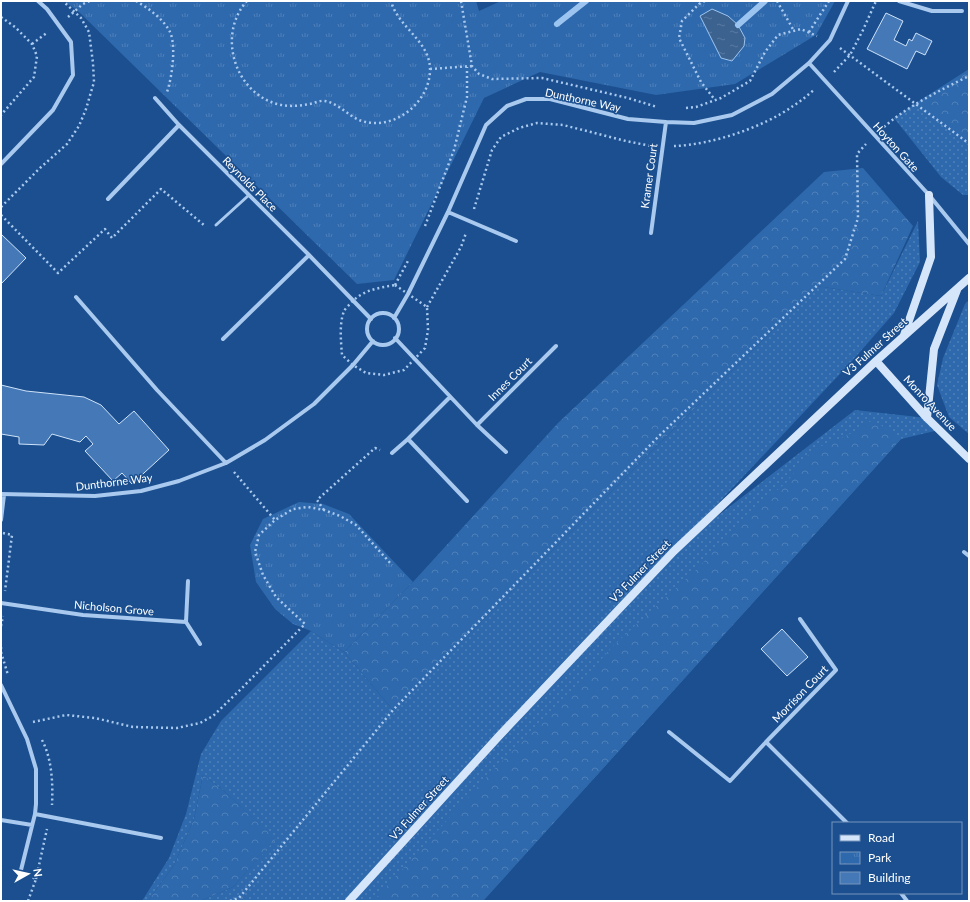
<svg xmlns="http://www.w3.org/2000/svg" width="970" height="902" viewBox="0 0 970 902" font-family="Lato,sans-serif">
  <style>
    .grass { fill: url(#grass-dots) }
    .forest { fill: url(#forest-crowns) }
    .park { fill: url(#park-tufts) }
    .water { fill: url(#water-ripples); stroke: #9cc4f0 }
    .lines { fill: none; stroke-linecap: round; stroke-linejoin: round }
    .stream { stroke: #9cc4f0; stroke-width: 6 }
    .building { fill: #4478b7; stroke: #cfe3fa }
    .path { stroke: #a9c9ee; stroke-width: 2.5; stroke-dasharray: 2 3; stroke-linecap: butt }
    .lane { stroke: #a9c9ee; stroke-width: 3 }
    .street { stroke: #a9c9ee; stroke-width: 4 }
    .secondary { stroke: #d6e6fa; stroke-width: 8 }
    .labels { text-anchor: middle; stroke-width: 3; stroke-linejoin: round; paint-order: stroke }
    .street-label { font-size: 11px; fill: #fff; stroke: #1b4f8f }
  </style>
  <defs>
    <pattern id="grass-dots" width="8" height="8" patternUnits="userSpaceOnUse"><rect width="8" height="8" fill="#2e69ad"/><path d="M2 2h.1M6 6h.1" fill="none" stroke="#4d80b9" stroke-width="1.8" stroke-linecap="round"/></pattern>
    <pattern id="forest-crowns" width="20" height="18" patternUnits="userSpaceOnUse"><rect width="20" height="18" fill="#2e69ad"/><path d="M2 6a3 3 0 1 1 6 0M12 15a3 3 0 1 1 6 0" fill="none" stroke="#4d80b9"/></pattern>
    <pattern id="park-tufts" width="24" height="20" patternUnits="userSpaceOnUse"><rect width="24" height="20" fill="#2e69ad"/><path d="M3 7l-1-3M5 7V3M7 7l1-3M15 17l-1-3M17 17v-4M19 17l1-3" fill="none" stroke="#4d80b9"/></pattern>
    <pattern id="water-ripples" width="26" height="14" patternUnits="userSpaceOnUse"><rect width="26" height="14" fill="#3c6290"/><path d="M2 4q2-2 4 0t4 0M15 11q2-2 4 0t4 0" fill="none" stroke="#597aa1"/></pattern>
  </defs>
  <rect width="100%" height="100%" fill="#1b4f8f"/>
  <path class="grass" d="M916,103L963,139L969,144V195H963L941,177L894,118Z
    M918,221L920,262L894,313L852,361L676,548L855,410L927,418L939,430L901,439L483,901H200L233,887L275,839L224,791L203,775L194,819L174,865L148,901H142L169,858L186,814L201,754L221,721L311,631L344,652L393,710L817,286L881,296Z
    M969,300V434L949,417L937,385L943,358L965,304Z"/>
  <path class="forest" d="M969,69V144L963,139L916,103Z
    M863,168L913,226L881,296L817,286L393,710L344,652L413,582L558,423L824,172Z
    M873,420L901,439L483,901H373L497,766L560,706L613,646L697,569L746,516L786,483L812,450L848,435Z
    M203,775L224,791L276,839L233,887L200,901H148L174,865L194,819Z"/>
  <path class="park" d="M64,1H476L479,11L501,1H835L816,35L735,84L656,95L540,72L484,98L394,280L357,284L79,12Z
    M299,502L323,504L349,514L413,582L344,652L311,631L293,624L275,609L256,582L250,545L263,519Z"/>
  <path class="water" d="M712,9L728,16L738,25L745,38L744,46L732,61L721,58L700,16Z"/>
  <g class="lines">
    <path class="stream" d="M557,24L586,1
      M738,25L765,1"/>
  </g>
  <path class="building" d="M886,13L903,21L894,40L906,46L909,39L912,41L916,33L932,41L925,55L916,51L907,69L867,49Z
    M1,234L26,258L1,284Z
    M1,385L26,391L84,397L101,405L119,424L134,411L169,450L132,484L122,473L113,481L85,451L93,444L86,436L80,442L52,434L44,445L19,444V437L1,434Z
    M782,629L808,657L787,676L761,649Z"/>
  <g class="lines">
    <path class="path" d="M136,1C148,8 162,18 169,30C177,43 172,78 167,92
      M247,1C217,34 234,92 277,104C288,107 299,106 310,104C315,103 320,100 325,101C340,104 349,117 362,121C394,131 429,103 430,71C431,41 398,28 391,1
      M461,1L472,66L479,74L492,79L542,78L628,98L657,107
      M705,1L699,4L682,21L679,38L701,82L715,100
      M777,1L794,31
      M1,17L15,27L32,44L37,56L34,77L1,115
      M68,17L83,4L90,1
      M809,32L829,1
      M32,44L48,32
      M840,48L963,139L969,144
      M430,69L472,66
      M834,72L850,55L863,30L876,1
      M686,108L696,107L721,98L750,81L765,52L778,35L801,29L817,36
      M884,127C909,105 939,91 969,76
      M674,146C711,145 764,127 793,106C801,101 808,95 815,89
      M1,207L40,168L67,144L79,126L86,109L94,82L93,63L89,32L81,18L63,1
      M474,209L492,150L501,137L519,128L537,123L563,125L626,141L651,146
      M1,215L58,273L105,229L112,238L161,189L205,226
      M425,226L454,150L467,97V67
      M395,285L427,307L428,330L425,348L404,370L384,375L366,373L353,365L342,355C341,342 339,324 344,311C345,309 348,306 350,304C362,290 378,288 395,285Z
      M395,285L409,259
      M427,307L461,247L466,233
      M234,472L275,520
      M324,510L317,500L375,448L380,450
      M3,533L12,535L5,591
      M1,626L3,616
      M1,647V652L8,675
      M33,722L66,715L95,718L133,727L177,728L200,723L213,716L242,688L305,624L276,597L263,575L255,552L259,535L275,520L293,509L308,507L324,510L340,516L356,525L392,565
      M42,740C52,759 53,783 52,805
      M36,879L47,829
      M28,901L36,879L31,877
      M230,901L239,898L393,710L659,436L845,259L858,218L857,154L866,144"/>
    <path class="lane" d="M216,225L249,195"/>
    <path class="street" d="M899,1L932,11H962
      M809,63L929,195L969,244
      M155,98L179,125L309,255L371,319
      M1,164L53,110L73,75L71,42L47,9L38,1
      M108,199L179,125
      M448,212L516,241
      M651,233L666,122
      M76,297L157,390L226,463
      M367 329a16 16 0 1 1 32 0a16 16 0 1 1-32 0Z
      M394,318L408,294L448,212L486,125L507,106L526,99H550L628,119L666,122L694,123L732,115L772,94L809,63L830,40L848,1
      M395,338L477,425L506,452
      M223,339L309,255
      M450,397L408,439L467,501
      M477,425L556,346
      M392,453L408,439
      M1,494L95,496L141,491L179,481L226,463L265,440L314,404L353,365L373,341
      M1,520L4,495
      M964,552L969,556
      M1,603L83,615L186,622L188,581
      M800,619L836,670L766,742L847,823
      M186,622L200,644
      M1,685L27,739L36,769V804L35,814L20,874
      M669,732L730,781L766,742
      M35,814L161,838
      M1,820L32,825
      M901,893L907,901"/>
    <path class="secondary" d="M904,335L931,257L929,195
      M876,361L927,418L969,459
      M927,418L934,349L957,290
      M349,901L499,736L674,551L876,361L969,278"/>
  </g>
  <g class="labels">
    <g class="street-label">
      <text transform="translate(583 100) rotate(12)" y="4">Dunthorne Way</text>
      <text transform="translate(896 147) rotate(48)" y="4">Hoyton Gate</text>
      <text transform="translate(649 176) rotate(-82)" y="4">Kramer Court</text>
      <text transform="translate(250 184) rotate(45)" y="4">Reynolds Place</text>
      <text transform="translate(875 347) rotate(-42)" y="4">V3 Fulmer Street</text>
      <text transform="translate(510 379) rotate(-45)" y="4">Innes Court</text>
      <text transform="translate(930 403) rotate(47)" y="4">Monro Avenue</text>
      <text transform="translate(114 482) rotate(-7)" y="4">Dunthorne Way</text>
      <text transform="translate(640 571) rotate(-46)" y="4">V3 Fulmer Street</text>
      <text transform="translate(114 608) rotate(5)" y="4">Nicholson Grove</text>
      <text transform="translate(800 694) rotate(-46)" y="4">Morrison Court</text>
      <text transform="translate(419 808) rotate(-48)" y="4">V3 Fulmer Street</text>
    </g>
  </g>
  <rect width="970" height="902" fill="none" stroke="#ffffff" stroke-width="4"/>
  <rect x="832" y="822" width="130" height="72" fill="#1b4f8f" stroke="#7695bc"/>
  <rect x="840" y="835" width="20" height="6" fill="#d6e6fa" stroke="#7695bc"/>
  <text x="868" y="842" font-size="12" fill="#ffffff">Road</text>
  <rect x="840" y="852" width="20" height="12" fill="url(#park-tufts)" stroke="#7695bc"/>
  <text x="868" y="862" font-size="12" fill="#ffffff">Park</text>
  <rect x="840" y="872" width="20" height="12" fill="#4478b7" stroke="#7695bc"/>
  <text x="868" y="882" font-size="12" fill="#ffffff">Building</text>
  <g transform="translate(28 874) rotate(82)" stroke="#1b4f8f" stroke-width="3" paint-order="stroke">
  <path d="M0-3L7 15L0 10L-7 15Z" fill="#ffffff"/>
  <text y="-6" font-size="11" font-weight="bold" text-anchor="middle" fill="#ffffff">N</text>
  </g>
</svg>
